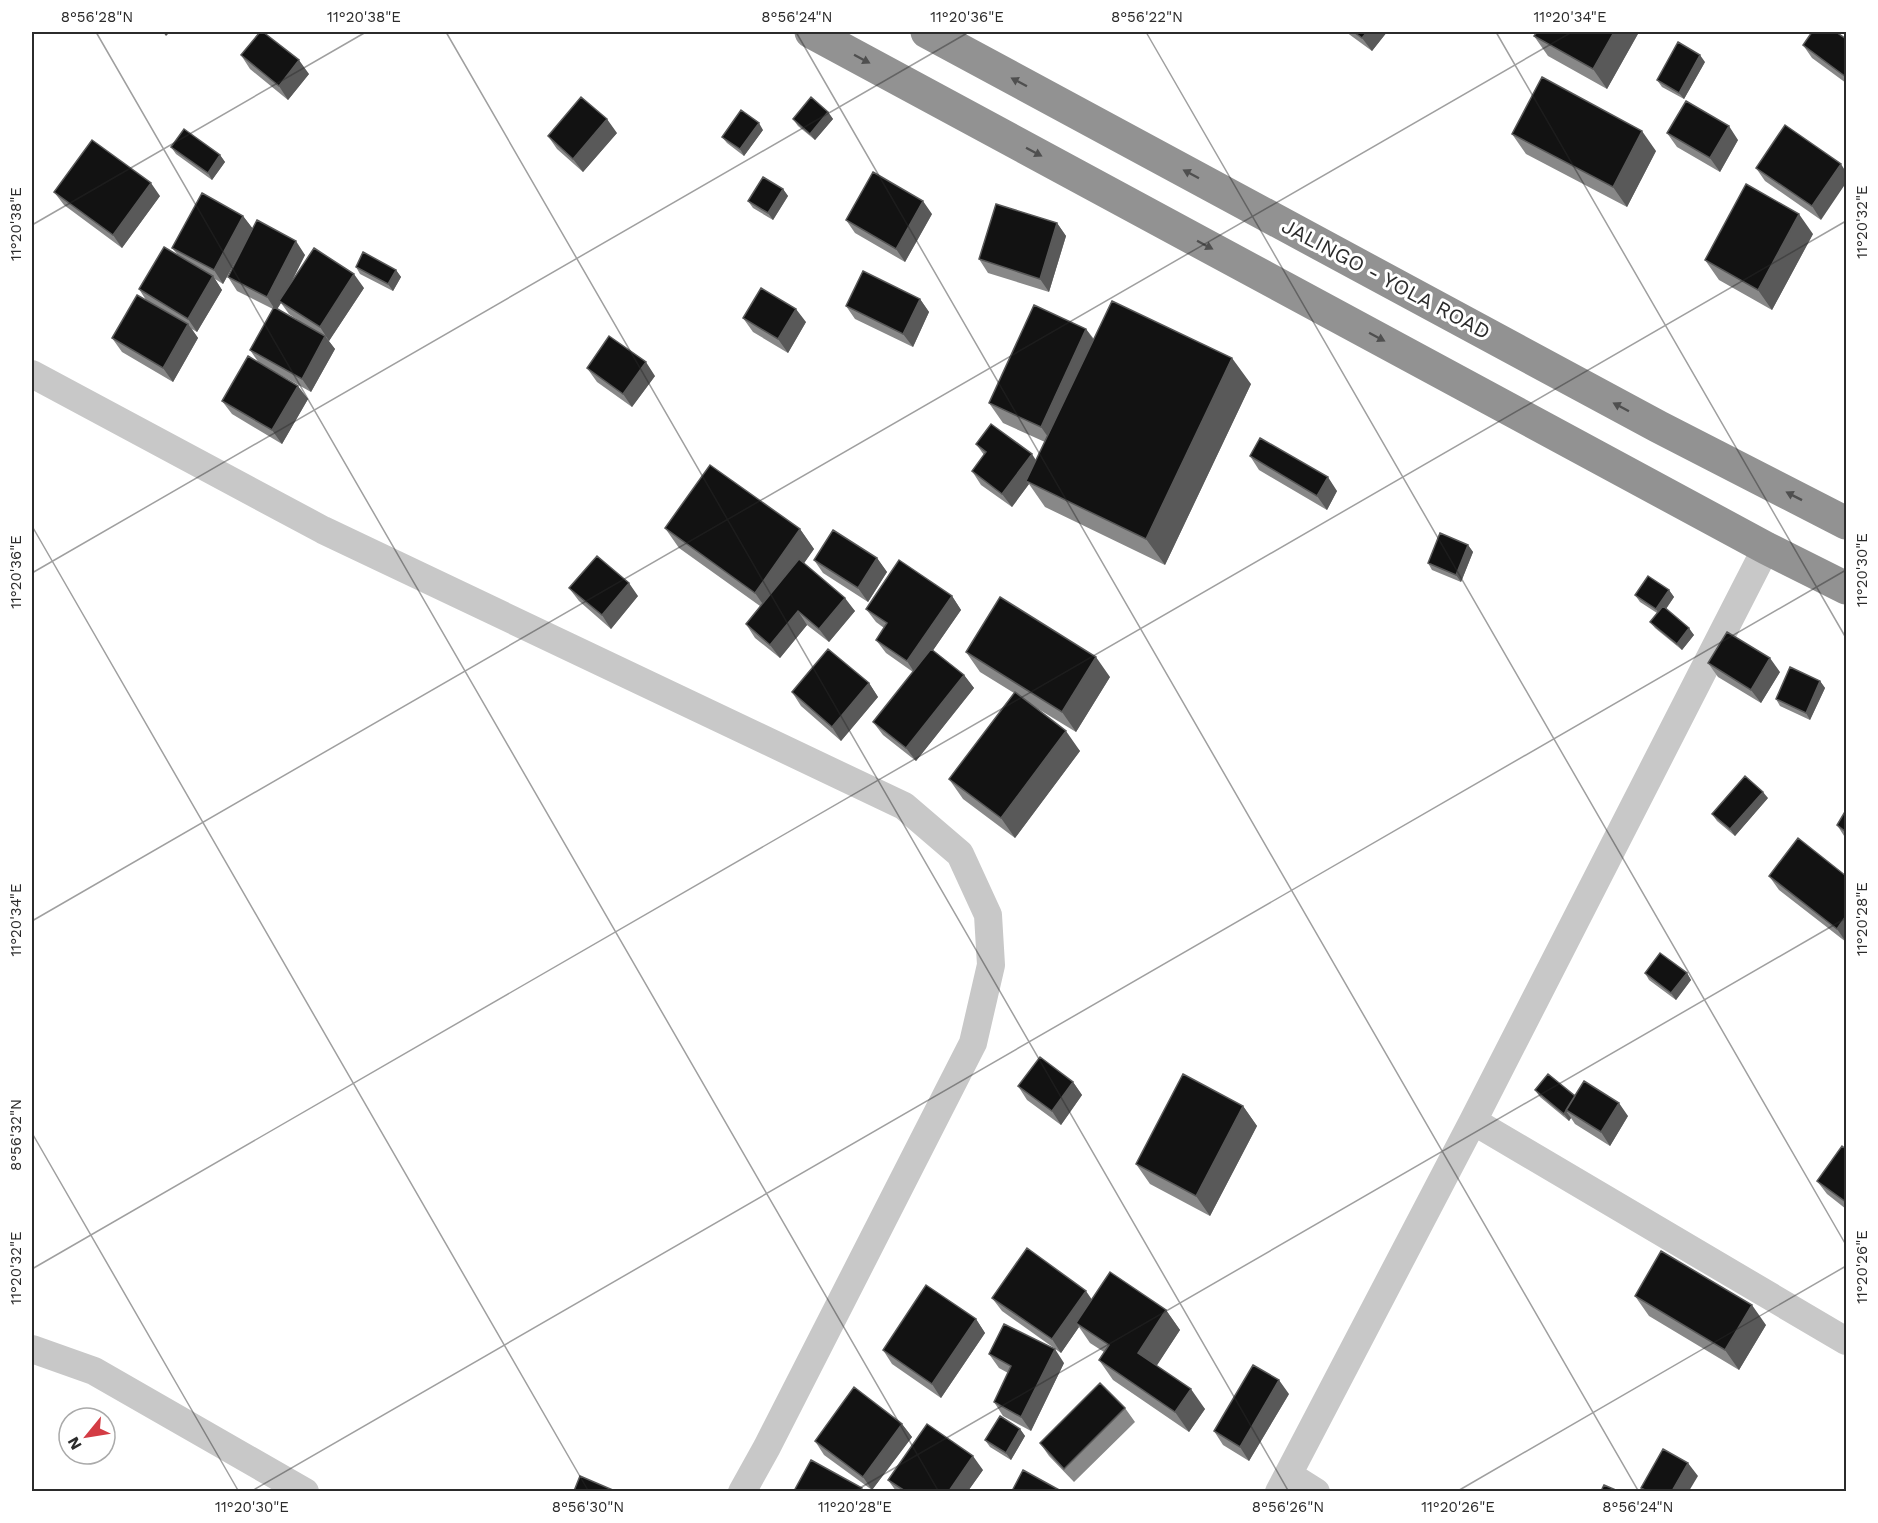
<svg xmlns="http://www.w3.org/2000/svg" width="1878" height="1523" viewBox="0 0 1878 1523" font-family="'Work Sans',sans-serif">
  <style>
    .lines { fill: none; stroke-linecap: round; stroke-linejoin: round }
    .street { stroke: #c8c8c8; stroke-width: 28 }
    .highway { stroke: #929292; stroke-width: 33 }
    .wall { fill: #888; fill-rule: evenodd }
    .shaded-wall { fill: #595959 }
    .building { fill: #121212; stroke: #595959; stroke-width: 1.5 }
    .oneway { fill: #4f4f4f }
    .ticks { fill: none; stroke: #2b2b2b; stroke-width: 1.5; stroke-opacity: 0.45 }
    .labels { text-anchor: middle; stroke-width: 6; stroke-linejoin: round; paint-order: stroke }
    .street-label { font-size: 21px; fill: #2b2b2b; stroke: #fff }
    .neatline { fill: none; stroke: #2b2b2b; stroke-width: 2 }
    .ticks-label { font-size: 15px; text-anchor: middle; fill: #2b2b2b }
  </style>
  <rect width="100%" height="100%" fill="#fff"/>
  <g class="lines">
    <path class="street" d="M32,374L323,530L904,806L960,854L988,915L991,965L973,1043L767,1447L742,1492
      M1473,1121L1846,1341
      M32,1349L94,1371L305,1492
      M1289,1475L1316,1492
      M1279,1492L1473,1121L1766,548"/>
    <path class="highway" d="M811,32L1766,548L1846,588
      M927,32L1659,427L1846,523"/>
  </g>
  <path class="wall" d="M1346,32H1387L1372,51Z
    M1537,32H1639L1607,89L1548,56L1534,36Z
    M1846,39V83L1812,58L1803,45Z
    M241,55L309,74L288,100L250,69Z
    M1705,62L1684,99L1662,87L1657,80Z
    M828,112L833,119L815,140L798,126L793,119Z
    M1785,125L1821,220L1765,181L1756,168Z
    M763,130L744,156L727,143L722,137Z
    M617,133L583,172L557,149L548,136Z
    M1667,133L1738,140L1720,172L1677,147Z
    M1512,134L1656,151L1627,207L1526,154Z
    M171,147L220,155L225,162L212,180L176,154Z
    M783,189L788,196L773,220L753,208L748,201Z
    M54,192L160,196L122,248L64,205Z
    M932,214L905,262L855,233L846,220Z
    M243,216L253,229L305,255L290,285L364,288L329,341L328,340L335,349L311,392L275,372L308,399L282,444L232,414L222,401L259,363L250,350L273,309L237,291L228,277L244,246L223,284L215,279L222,290L197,332L192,329L198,338L173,382L122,352L112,338L146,300L139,289L177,254L172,248ZM281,303L289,314L299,321L277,309Z
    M1057,223L1066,236L1049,292L988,273L979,259Z
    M1813,234L1772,310L1719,280L1705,260Z
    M356,267L396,270L401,277L393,291L360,274Z
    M920,299L929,312L913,347L855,319L846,306Z
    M743,318L806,322L788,353L753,332Z
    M1086,329L1094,339L1251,384L1165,565L1045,507L1029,484L1012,507L981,485L972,471L984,455L976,444L1036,460L1045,442L1003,423L989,403Z
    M587,368L655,376L632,407L597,382Z
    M1250,456L1337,491L1327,510L1259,470Z
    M665,528L800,529L814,549L804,563L855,611L829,642L807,625L780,658L755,638L746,624L760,606L679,548Z
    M1468,545L1473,552L1461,582L1432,570L1428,563Z
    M877,558L887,572L868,602L823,573L814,560Z
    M569,588L638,596L611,629L579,601Z
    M1669,590L1674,597L1666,609L1694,635L1682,650L1655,628L1650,622L1657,613L1640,602L1635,595Z
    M952,596L961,610L933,650L964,675L974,688L916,761L883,735L873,722L913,672L886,653L876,640L884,628L876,622L866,609Z
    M966,652L1110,677L1076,732L1030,704L1080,751L1015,838L963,799L949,779L1014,693L980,672Z
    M1708,663L1780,672L1761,703L1718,677Z
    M1820,681L1825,688L1810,720L1780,706L1776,699Z
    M869,683L878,697L841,741L801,706L792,692Z
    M1768,798L1735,836L1717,821L1712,814Z
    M1846,810V839L1837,825Z
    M1798,838L1846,942L1779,890L1769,876Z
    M1645,973H1687L1691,980L1676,1000L1649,980Z
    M1073,1082L1082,1095L1061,1125L1027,1100L1018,1086Z
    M1535,1090L1575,1096L1628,1116L1610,1146L1575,1124L1571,1118L1569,1121L1540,1097Z
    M1243,1106L1257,1126L1210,1216L1150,1184L1136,1164Z
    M1846,1149V1209L1827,1194L1817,1181Z
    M1635,1296L1766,1325L1739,1370L1649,1316Z
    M992,1298L1092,1299L1166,1310L1180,1330L1156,1366L1205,1409L1189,1432L1113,1380L1099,1360L1104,1352L1090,1343L1079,1327L1061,1353L1002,1311Z
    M976,1319L985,1333L941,1398L892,1364L883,1350Z
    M989,1354L1064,1363L1031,1431L1003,1416L994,1402L1008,1373L999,1368Z
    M1289,1394L1249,1461L1223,1445L1214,1431Z
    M1125,1408L1135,1422L1074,1482L1049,1456L1040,1443Z
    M902,1424L912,1437L872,1490L824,1455L815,1441Z
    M1020,1429L1025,1436L1011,1460L990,1447L985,1440Z
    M983,1470L968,1491H896L888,1480Z"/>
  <path class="shaded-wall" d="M163,32H170L166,36Z
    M1367,32H1387L1372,51L1362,38Z
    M1614,32H1639L1607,89L1593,69Z
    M1700,55L1705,62L1684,99L1679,93Z
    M299,60L309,74L288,100L279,86Z
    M828,112L833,119L815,140L810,134Z
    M607,119L617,133L583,172L573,159Z
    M759,123L763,130L744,156L740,149Z
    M1729,126L1738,140L1720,172L1710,158Z
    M1642,131L1656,151L1627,207L1613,187Z
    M220,155L225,162L212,180L208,173Z
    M1841,164L1846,172V183L1821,220L1812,206Z
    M151,183L160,196L122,248L113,235Z
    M783,189L788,196L773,220L768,213Z
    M923,201L932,214L905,262L896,249Z
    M1799,214L1813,234L1772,310L1758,290Z
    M243,216L253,229L223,284L214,270Z
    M1057,223L1066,236L1049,292L1040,279Z
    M296,241L305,255L281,302L279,301L281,303L276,311L267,297Z
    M396,270L401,277L393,291L388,284Z
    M354,274L364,288L329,341L320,327Z
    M213,276L222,290L197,332L188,319Z
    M920,299L929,312L913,347L903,334Z
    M796,309L806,322L788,353L778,339Z
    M188,324L198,338L173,382L163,368Z
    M1086,329L1100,349L1055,447L1041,427Z
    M325,336L335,349L311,392L302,379Z
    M1232,358L1251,384L1165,565L1146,539Z
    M646,362L655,376L632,407L623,394Z
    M298,386L308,399L282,444L272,430Z
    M1032,454L1041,468L1026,481L1029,484L1012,507L1002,494Z
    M1328,477L1337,491L1327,510L1317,496Z
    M800,529L814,549L769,613L755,593Z
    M1468,545L1473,552L1461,582L1456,575Z
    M877,558L887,572L868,602L858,588Z
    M629,583L638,596L611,629L602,615Z
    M1669,590L1674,597L1661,616L1656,609Z
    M952,596L961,610L916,675L907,661Z
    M845,598L855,611L829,642L819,629Z
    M798,611L807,625L780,658L770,645Z
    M1689,628L1694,635L1682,650L1677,644Z
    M1096,657L1110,677L1076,732L1062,712Z
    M1770,658L1780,672L1761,703L1751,690Z
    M964,675L974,688L916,761L906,748Z
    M1820,681L1825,688L1810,720L1806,713Z
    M869,683L878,697L841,741L832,727Z
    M1066,731L1080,751L1015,838L1001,818Z
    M1763,792L1768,798L1735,836L1730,829Z
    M1846,916V942L1837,929Z
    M1687,973L1691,980L1676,1000L1671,993Z
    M1073,1082L1082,1095L1061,1125L1052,1111Z
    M1619,1103L1628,1116L1610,1146L1601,1132Z
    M1243,1106L1257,1126L1210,1216L1196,1196Z
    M1566,1111L1571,1118L1569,1121L1564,1114Z
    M1086,1291L1095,1304L1076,1323L1079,1327L1061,1353L1052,1339Z
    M1752,1305L1766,1325L1739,1370L1725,1350Z
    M1166,1310L1180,1330L1152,1373L1138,1353Z
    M976,1319L985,1333L941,1398L932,1384Z
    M1055,1349L1064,1363L1031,1431L1021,1417Z
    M1279,1380L1289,1394L1249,1461L1240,1447Z
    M1191,1389L1205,1409L1189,1432L1175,1412Z
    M902,1424L912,1437L872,1490L863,1477Z
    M1020,1429L1025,1436L1011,1460L1006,1453Z
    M973,1456L983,1470L968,1491H949Z
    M1688,1463L1698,1476L1689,1491H1672Z"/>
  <path class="building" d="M260,32H263L299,60L279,86L241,55Z
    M1354,32H1367L1362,38Z
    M1537,32H1614L1593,69L1534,36Z
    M1812,32H1836L1846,39V77L1803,45Z
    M1678,42L1700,55L1679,93L1657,80Z
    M1542,77L1642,131L1613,187L1512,134Z
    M581,97L607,119L573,159L548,136Z
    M811,97L828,112L810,134L793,119Z
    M1686,101L1729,126L1710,158L1667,133Z
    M741,110L759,123L740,149L722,137Z
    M1785,125L1841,164L1812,206L1756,168Z
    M184,129L220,155L208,173L171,147Z
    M92,140L151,183L113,235L54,192Z
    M873,172L923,201L896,249L846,220Z
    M763,177L783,189L768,213L748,201Z
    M1746,184L1799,214L1758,290L1705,260Z
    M202,193L243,216L214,270L172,248Z
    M996,204L1057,223L1040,279L979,259Z
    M257,220L296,241L267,297L228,277Z
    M164,247L213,276L188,319L139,289Z
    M314,248L354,274L320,327L279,301Z
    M363,252L396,270L388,284L356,267Z
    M863,271L920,299L903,334L846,306Z
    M761,288L796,309L778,339L743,318Z
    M137,295L188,324L163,368L112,338Z
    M1112,301L1232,358L1146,539L1026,481Z
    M1034,305L1086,329L1041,427L989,403Z
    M274,307L325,336L302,379L250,350Z
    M609,336L646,362L623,394L587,368Z
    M248,356L298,386L272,430L222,401Z
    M991,424L1032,454L1002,494L972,471L986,452L976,444Z
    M1260,438L1328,477L1317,496L1250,456Z
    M710,465L800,529L755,593L665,528Z
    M833,530L877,558L858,588L814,560Z
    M1440,533L1468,545L1456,575L1428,563Z
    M597,556L629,583L602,615L569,588Z
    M799,559L845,598L819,629L798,611L770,645L746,624Z
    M899,560L952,596L907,661L876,640L887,623L866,609Z
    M1648,576L1669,590L1656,609L1635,595Z
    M1000,597L1096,657L1062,712L966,652Z
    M1663,606L1689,628L1677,644L1650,622Z
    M1727,632L1770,658L1751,690L1708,663Z
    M828,649L869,683L832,727L792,692Z
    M931,649L964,675L906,748L873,722Z
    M1790,667L1820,681L1806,713L1776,699Z
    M1015,692L1066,731L1001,818L949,779Z
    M1745,776L1763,792L1730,829L1712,814Z
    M1846,810V832L1837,825Z
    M1798,838L1846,876V916L1837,929L1769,876Z
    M1660,953L1687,973L1671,993L1645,973Z
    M1040,1057L1073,1082L1052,1111L1018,1086Z
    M1183,1074L1243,1106L1196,1196L1136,1164Z
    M1548,1074L1575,1096L1564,1114L1535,1090Z
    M1584,1081L1619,1103L1601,1132L1566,1110Z
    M1842,1146L1846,1149V1202L1817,1181Z
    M1027,1248L1086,1291L1052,1339L992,1298Z
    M1661,1251L1752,1305L1725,1350L1635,1296Z
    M1110,1272L1166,1310L1138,1353L1191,1389L1175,1412L1099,1360L1109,1345L1076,1323Z
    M926,1285L976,1319L932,1384L883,1350Z
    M1004,1324L1055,1349L1021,1417L994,1402L1011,1366L989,1354Z
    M1253,1365L1279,1380L1240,1447L1214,1431Z
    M1100,1383L1125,1408L1064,1469L1040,1443Z
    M854,1387L902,1424L863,1477L815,1441Z
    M1000,1416L1020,1429L1006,1453L985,1440Z
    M927,1424L973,1456L949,1491H905L888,1480Z
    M1663,1449L1688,1463L1672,1491H1647L1641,1488Z
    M811,1460L862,1488L860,1491H794Z
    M1023,1470L1061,1491H1012Z
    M580,1476L615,1491H574Z
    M1604,1485L1618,1491H1601Z"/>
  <defs><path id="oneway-solid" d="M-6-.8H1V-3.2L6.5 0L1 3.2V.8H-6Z" transform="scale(1.5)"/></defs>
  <g class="oneway">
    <use href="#oneway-solid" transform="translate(862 59) rotate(28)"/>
    <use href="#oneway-solid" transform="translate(1019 82) rotate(-152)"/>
    <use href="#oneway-solid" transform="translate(1034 152) rotate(28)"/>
    <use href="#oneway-solid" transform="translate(1191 174) rotate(-152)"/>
    <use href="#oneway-solid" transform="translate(1205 245) rotate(28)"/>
    <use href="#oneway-solid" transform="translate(1377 337) rotate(28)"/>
    <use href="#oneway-solid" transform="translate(1621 407) rotate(-152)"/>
    <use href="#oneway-solid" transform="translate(1794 496) rotate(-153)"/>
  </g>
  <path class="ticks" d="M96,32L939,1492M446,32L1289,1492M796,32L1639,1492M1146,32L1846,1245M1496,32L1846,638M32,225L366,32M32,526L589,1492M32,573L969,32M32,921L1572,32M32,1133L239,1492M32,1269L1846,221M250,1492L1846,570M853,1492L1846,918M1456,1492L1846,1266"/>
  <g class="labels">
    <g class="street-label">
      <text transform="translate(1386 279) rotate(28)" y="7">JALINGO - YOLA ROAD</text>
    </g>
  </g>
  <rect width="1878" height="1523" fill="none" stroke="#ffffff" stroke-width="66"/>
  <g transform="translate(87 1436) rotate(240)"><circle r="28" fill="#ffffff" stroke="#aaaaaa" stroke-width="1.5"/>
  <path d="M0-4.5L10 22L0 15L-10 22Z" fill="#d33c44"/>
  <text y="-9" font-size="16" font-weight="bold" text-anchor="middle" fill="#2b2b2b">N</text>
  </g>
  <rect x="33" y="33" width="1812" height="1457" class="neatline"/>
  <g class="ticks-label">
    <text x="97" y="22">8°56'28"N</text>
    <text x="364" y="22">11°20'38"E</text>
    <text x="797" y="22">8°56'24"N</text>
    <text x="967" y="22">11°20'36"E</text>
    <text x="1147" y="22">8°56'22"N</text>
    <text x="1570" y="22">11°20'34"E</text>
    <text transform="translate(1862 222) rotate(-90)" y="5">11°20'32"E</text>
    <text transform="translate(16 224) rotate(-90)" y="5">11°20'38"E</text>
    <text transform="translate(1862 570) rotate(-90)" y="5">11°20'30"E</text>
    <text transform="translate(16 572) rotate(-90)" y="5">11°20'36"E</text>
    <text transform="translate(1862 919) rotate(-90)" y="5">11°20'28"E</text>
    <text transform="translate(16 920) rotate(-90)" y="5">11°20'34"E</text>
    <text transform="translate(16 1135) rotate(-90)" y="5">8°56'32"N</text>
    <text transform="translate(1862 1267) rotate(-90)" y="5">11°20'26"E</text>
    <text transform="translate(16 1268) rotate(-90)" y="5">11°20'32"E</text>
    <text x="252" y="1512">11°20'30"E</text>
    <text x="588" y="1512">8°56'30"N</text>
    <text x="855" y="1512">11°20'28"E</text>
    <text x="1288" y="1512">8°56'26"N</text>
    <text x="1458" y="1512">11°20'26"E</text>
    <text x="1638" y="1512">8°56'24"N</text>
  </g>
</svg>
